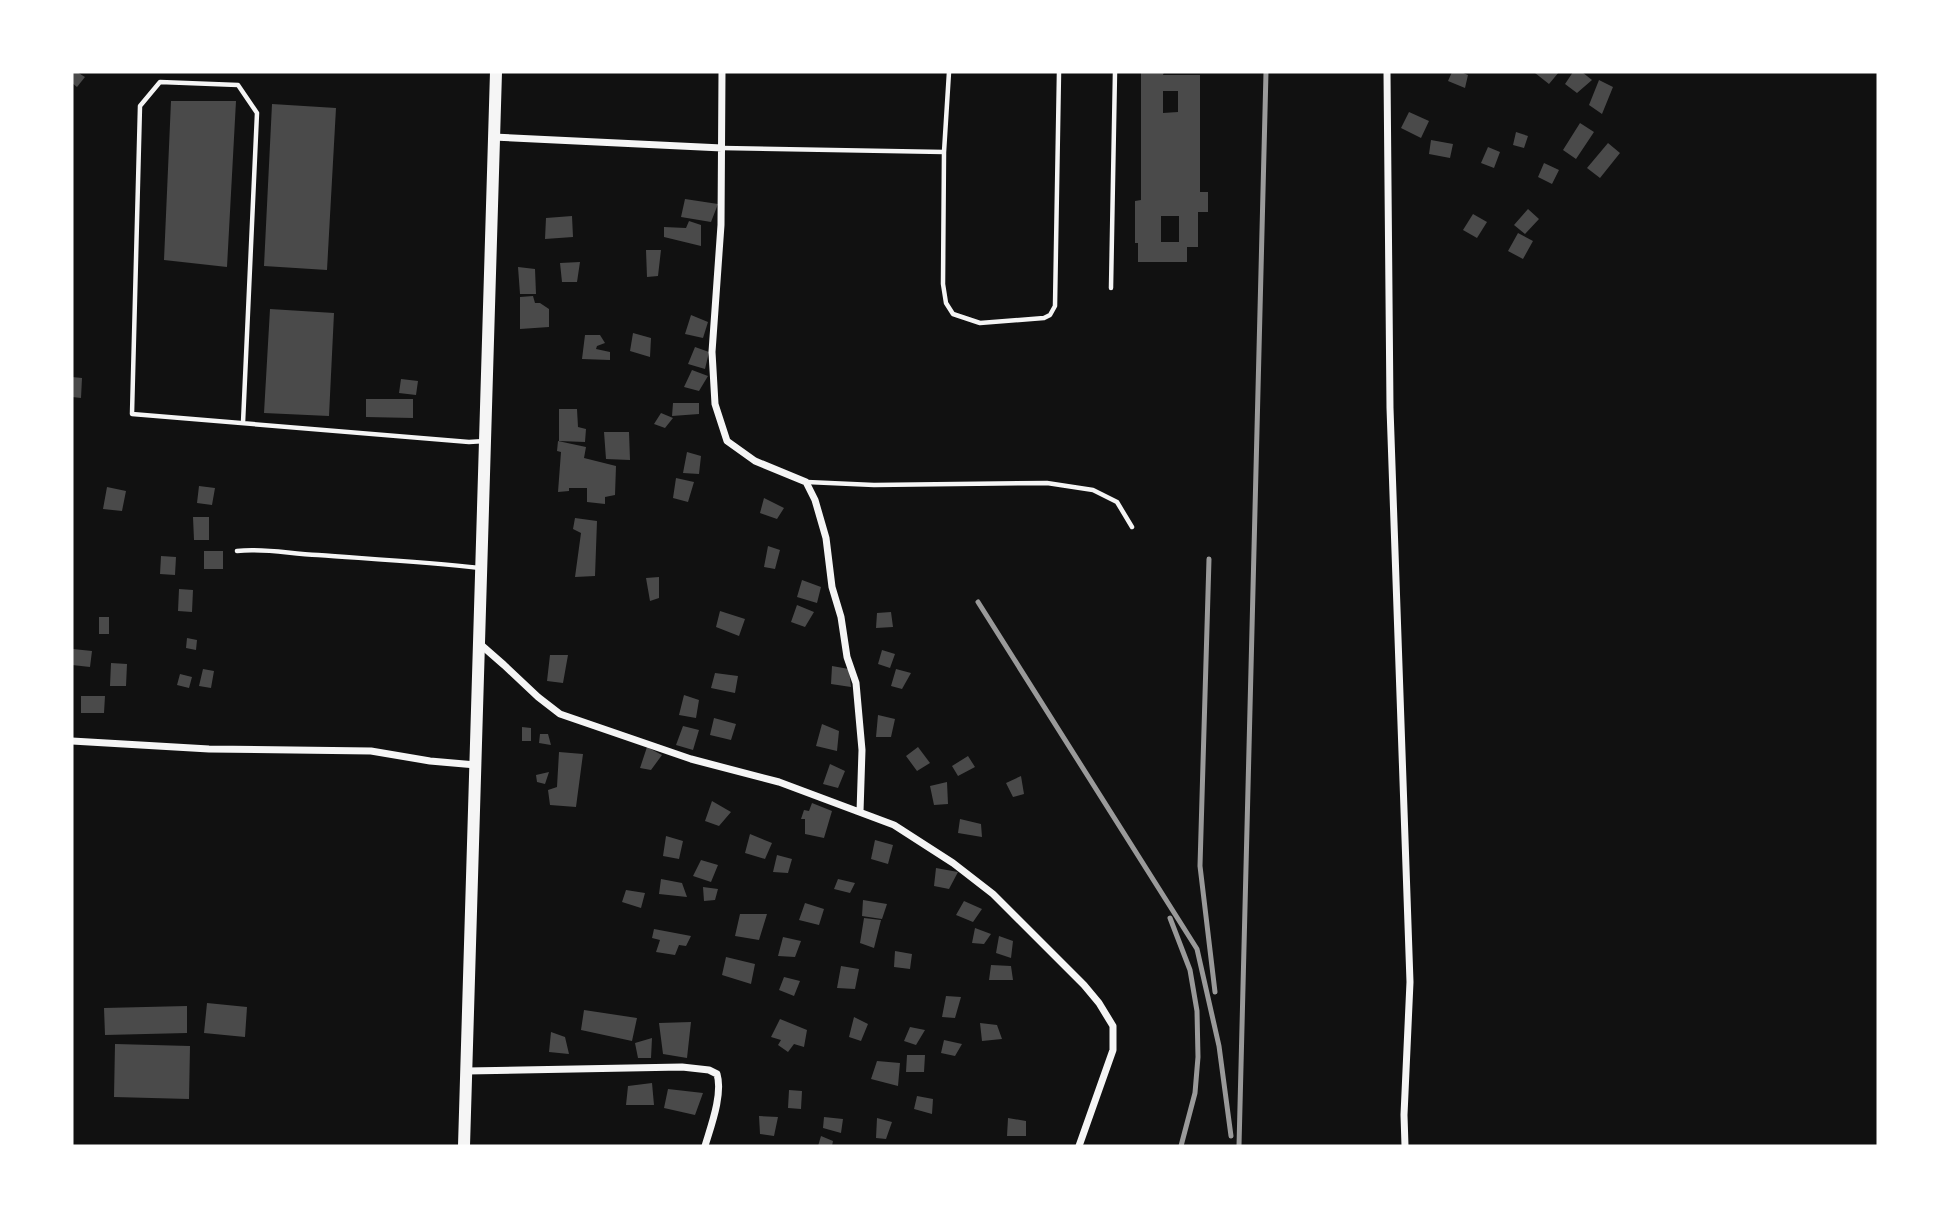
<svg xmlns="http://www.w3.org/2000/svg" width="1950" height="1218" viewBox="0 0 1950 1218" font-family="'Noto Serif',serif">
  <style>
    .building { fill: #4a4a4a; fill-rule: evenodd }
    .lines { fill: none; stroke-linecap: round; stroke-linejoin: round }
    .service { stroke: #f5f5f5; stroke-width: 4.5 }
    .minor { stroke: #f5f5f5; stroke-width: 7 }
    .primary { stroke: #f5f5f5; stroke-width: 12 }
    .rail { stroke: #9a9a9a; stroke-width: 5 }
  </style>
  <rect width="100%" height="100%" fill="#111"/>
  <path class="building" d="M72,72H77L85,77L77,87L72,83Z
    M1141,72H1164L1163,75H1200V192H1208V212H1198V247H1187V262H1138V243H1135V201L1141,200ZM1163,91H1178V112L1163,113ZM1161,216H1179V242H1161Z
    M1452,72H1461L1468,75L1465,88L1448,81Z
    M1537,72H1559L1549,84L1535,73Z
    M1573,72H1582L1592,80L1577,93L1565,84Z
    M1599,80L1613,87L1602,114L1589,105Z
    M171,101H236L227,267L164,260Z
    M272,104L336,108L327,270L264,266Z
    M1409,112L1429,121L1421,138L1401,128Z
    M1580,123L1594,132L1576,159L1563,150Z
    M1516,132L1528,136L1524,148L1513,145Z
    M1431,140L1453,144L1450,158L1429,154Z
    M1608,143L1620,153L1600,178L1587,168Z
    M1488,147L1500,152L1494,168L1481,163Z
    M1544,163L1559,170L1552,184L1538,177Z
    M685,199L718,204L711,222L681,217Z
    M1528,209L1539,219L1525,234L1514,225Z
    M1473,214L1487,222L1477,238L1463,230Z
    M572,216L573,237L545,239L546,218Z
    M689,221L701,225V246L664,237V227L686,228Z
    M1518,233L1533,241L1523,259L1508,251Z
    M646,250H661L658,276L647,277Z
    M580,262L577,282H562L560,263Z
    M518,267L535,269L536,294H520Z
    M533,296L535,303H540L549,309V327L520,329V297Z
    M270,309L334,313L329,416L264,413Z
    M691,315L708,322L703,338L685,334Z
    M633,333L651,338L650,357L630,351Z
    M585,335H600L605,343L597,346L596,349L610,352V360L582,359Z
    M695,347L709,352L705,369L688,364Z
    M692,370L708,376L699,391L684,387Z
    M72,377L82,378L81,398L72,397Z
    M401,379L418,381L416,395L399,393Z
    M366,399H413V418L366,417Z
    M673,403H699V414L672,416Z
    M559,409H577L578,427L586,429L585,442L559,441Z
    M661,413L673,418L665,428L654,424Z
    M604,432H629L630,460L606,459Z
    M558,441L586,447L584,458L616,466L615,495L605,497V504L587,502V488H569V491L558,492L561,452L557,451Z
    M687,452L701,456L699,474L683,473Z
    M676,478L694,482L688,502L673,498Z
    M199,486L215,488L212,505L197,503Z
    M107,487L126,491L122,511L103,509Z
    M764,498L784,508L777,519L760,513Z
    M193,517H209V540H194Z
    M575,518L597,521L595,576L575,577L581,533L573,529Z
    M768,546L780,550L775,569L764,567Z
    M204,551H223V569H204Z
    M161,556L176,557L175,575L160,574Z
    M659,577V598L650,601L646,578Z
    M802,580L821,587L817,603L797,597Z
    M179,589L193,590L192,612L178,611Z
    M797,605L814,612L805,627L791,622Z
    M720,611L745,619L739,636L716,627Z
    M891,612L893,627L876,628L877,613Z
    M99,617H109V634H99Z
    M187,638L197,640L196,650L186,648Z
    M73,649L92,651L90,667L72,665Z
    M882,650L895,654L890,668L878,664Z
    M550,655H568L563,683L547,681Z
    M111,663L127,664L126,686H110Z
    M832,666L849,669L851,687L831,684Z
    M203,669L214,671L211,688L199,686Z
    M896,669L911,673L902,689L891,686Z
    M715,673L738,676L735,693L711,688Z
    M180,674L192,677L189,688L177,685Z
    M684,695L699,700L696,718L679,715Z
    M81,696H105L104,713H81Z
    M878,715L895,719L891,737H876Z
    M714,718L736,724L731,740L710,735Z
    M822,724L839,731L837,751L816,746Z
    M683,726L699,730L693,750L676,745Z
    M522,727L531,728V741H522Z
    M540,734H548L551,745L539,743Z
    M647,747L662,755L651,770L640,768Z
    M918,747L930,763L917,771L906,756Z
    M559,752L583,754L576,807L550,805L548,790L557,787Z
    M968,756L975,767L958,776L952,766Z
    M830,764L845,771L838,788L823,784Z
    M549,772L545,784L537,782L536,775Z
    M1021,776L1024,794L1013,797L1006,783Z
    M947,782L948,804L934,805L930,786Z
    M712,801L731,812L719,826L705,821Z
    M812,803L832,811L824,838L805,834V819H801L804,810L809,811Z
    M960,819L981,824L982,837L958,833Z
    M750,834L772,843L765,859L745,853Z
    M666,836L683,841L679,859L663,856Z
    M875,840L893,845L888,864L871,859Z
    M777,855L792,859L788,873L773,872Z
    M701,860L718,865L711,882L693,876Z
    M936,868L958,872L949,889L934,886Z
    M661,879L682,883L687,897L659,894Z
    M838,879L855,883L850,893L834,889Z
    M703,887L718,889L715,900L704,901Z
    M626,890L645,893L641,908L622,902Z
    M863,900L887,904L882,919L862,916Z
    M964,901L982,909L973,922L956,915Z
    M805,903L824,909L819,925L799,920Z
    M740,914H767L759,940L735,936Z
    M864,918L881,920L874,948L860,943Z
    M975,928L991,934L984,944L972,943Z
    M654,929L691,936L686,946L679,945L675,955L656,952L660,940L652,938Z
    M999,936L1013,941L1011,958L996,953Z
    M783,937L801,941L795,957L778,956Z
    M895,951L912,954L910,969L894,967Z
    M726,957L755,964L751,984L722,975Z
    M991,965L1011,966L1013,980H989Z
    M841,966L859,969L855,989L837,988Z
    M784,977L800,981L794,996L779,990Z
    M946,996L961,997L955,1018L942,1017Z
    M207,1003L247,1007L245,1037L204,1033Z
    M187,1006V1033L105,1035L104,1008Z
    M584,1010L637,1018L632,1041L581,1030Z
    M854,1017L868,1024L861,1041L849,1037Z
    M780,1019L807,1030L804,1047L794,1044L788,1052L778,1045L781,1040L771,1037Z
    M691,1022L687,1058L663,1054L659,1023Z
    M980,1023L997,1025L1002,1039L982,1041Z
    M910,1027L925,1030L916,1045L904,1041Z
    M551,1032L565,1037L569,1054L549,1052Z
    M652,1038L651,1058H638L635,1043Z
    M944,1040L962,1044L955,1056L941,1053Z
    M115,1044L190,1046L189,1099L114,1097Z
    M907,1055H925L924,1072H906Z
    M877,1061L900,1063L898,1086L871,1079Z
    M652,1083L654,1105H626L628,1086Z
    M668,1089L703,1093L695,1115L664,1108Z
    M789,1090L802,1091L801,1109L788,1108Z
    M917,1096L933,1099L932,1114L914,1109Z
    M759,1116L778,1117L774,1136L760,1134Z
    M824,1117L843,1119L841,1133L823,1128Z
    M877,1118L892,1122L886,1139L876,1138Z
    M1008,1118L1026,1121V1136H1007Z
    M821,1136L833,1141L832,1146H818Z"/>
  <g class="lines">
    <path class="service" d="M949,72L944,152L943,284L946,303L953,314L980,323L1044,318L1050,315L1055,306L1059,72
      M722,148L944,152
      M1111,288L1115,72
      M243,423L257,113L238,85L160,82L140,106L132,414L469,442L485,441
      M807,482L874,485L1047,483L1093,490L1117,502L1132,527
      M237,551C266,548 289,554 318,555C372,559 426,562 480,568"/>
    <path class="minor" d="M722,72L721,225L712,352L715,404L727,441L755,461L806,482L815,500L826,538L832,587L841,617L847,657L856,683L862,750L860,812
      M1387,72L1390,408L1410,982L1404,1115L1405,1146
      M493,137L722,148
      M480,644L504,665L538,697L560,714L691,759L779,782L894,825L953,863L993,894L1084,985L1099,1003L1113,1026V1050L1079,1146
      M72,741L209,749L371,751L430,761L476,765
      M467,1071L682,1067L709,1070L717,1074C723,1094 711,1126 705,1146"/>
    <path class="primary" d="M464,1146L496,72"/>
    <path class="rail" d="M1209,559L1200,866L1215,992
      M978,602L1197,949L1219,1046L1231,1136
      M1170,918L1190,970L1197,1011L1198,1057L1195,1093L1181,1146
      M1239,1146L1266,72"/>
  </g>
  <rect width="1950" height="1218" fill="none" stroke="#ffffff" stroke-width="147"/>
</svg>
